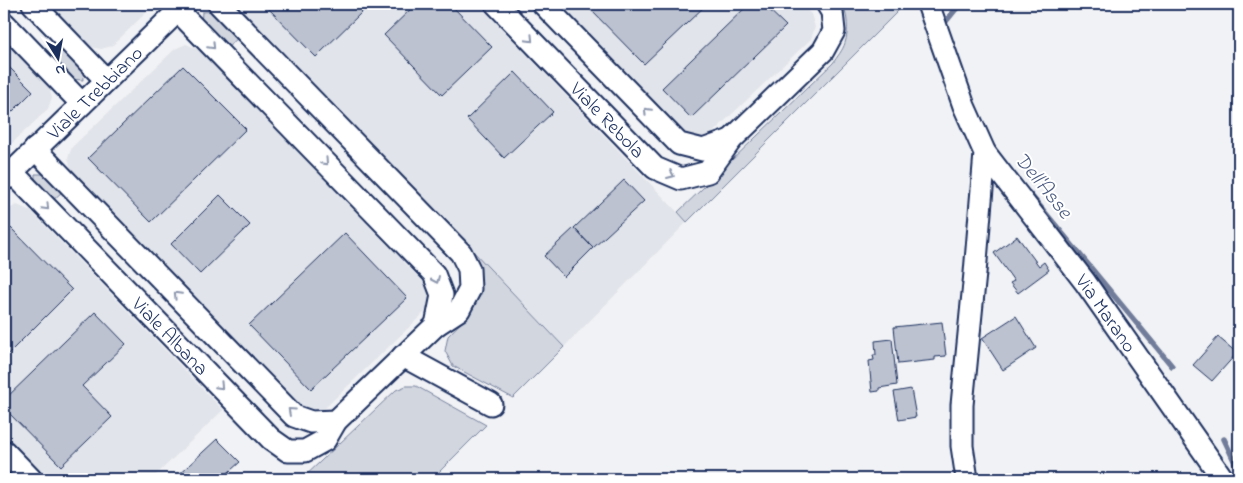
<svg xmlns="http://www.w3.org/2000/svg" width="1243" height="483" viewBox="0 0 1243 483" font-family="'Indie Flower',sans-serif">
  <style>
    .built { fill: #e1e4ea }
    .green { fill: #d2d6df; stroke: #76829e }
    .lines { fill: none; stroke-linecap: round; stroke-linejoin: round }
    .stream { stroke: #707c9a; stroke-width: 5.5 }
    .building { fill: #bcc2d0; stroke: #1b2f5e }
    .minor-casing { stroke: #1b2f5e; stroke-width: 25 }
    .minor { stroke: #fff; stroke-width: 21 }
    .oneway { stroke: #8d97ae }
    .labels { text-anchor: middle; stroke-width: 4; stroke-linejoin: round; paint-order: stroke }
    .street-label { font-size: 20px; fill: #1b2f5e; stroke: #fff }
    .water-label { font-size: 21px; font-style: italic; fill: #4c5c81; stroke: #fff }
  </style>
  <rect width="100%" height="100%" fill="#f1f2f5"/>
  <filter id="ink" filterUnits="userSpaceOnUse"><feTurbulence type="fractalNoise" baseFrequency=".02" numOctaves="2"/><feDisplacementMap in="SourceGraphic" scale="10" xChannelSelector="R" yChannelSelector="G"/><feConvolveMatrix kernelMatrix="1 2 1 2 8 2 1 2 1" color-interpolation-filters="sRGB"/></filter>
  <g filter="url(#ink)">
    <path class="built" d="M50,4H155L112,46L101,49L91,47Z
      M237,4H478L687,222L564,347L238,6Z
      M557,4H801L811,14L815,27L811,39L708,137L697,140L687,138Z
      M4,39L48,85L52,97L48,109L4,151Z
      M186,44L200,50L427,286L431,298L427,310L324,409L312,412L303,409L71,169L68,158L72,147L175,49Z
      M17,205L31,211L223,410L152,479H45L4,436V211Z"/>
    <path class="green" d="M842,4H898L901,8L687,222L678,212L833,63C837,57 843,50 845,43C849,31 848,15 842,4Z
      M216,11L240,36L226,49L201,25L202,12Z
      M65,48L82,66L83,80L68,79L51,62Z
      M35,174H49L64,190L50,203L35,188Z
      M471,249L564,347L513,398L453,366L445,351L448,336L469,314L480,296V276Z
      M406,386H416L486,425L432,479H302L396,390Z"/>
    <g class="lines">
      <path class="stream" d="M945,28L943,25L960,4
        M1029,193L1172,366
        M1224,439L1239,471"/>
    </g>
    <path class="building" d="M264,4H356L363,11L316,57Z
      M416,4H450L492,47L442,95L384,35Z
      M585,4H707L644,64Z
      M749,4H763L786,26L691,118L662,88Z
      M4,62L33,91L4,120Z
      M183,66L246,129L151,222L88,158Z
      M515,72L553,112L504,158L467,119Z
      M624,180L644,201L593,248L574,228Z
      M220,195L250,225L200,274L171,244Z
      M11,228L72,290L4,358V235Z
      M574,228L593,248L564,277L544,256Z
      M345,233L407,298L311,389L249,325Z
      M1017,236L1039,266L1044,262L1049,270L1018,293L1010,283L1014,281L994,253Z
      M95,312L126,344L82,386L112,417L61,466L4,408V400Z
      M1016,316L1036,348L1003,370L982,338Z
      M942,322L946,356L935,357V360L898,364L894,327Z
      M1218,337L1237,353L1212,381L1193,365Z
      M892,339L897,385L879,388V391L872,392L869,361L874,360L873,355H876L875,341Z
      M911,389L916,417L899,420L894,392Z
      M217,439L240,462L221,479H174Z"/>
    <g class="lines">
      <g class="minor-casing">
        <g id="minor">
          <path d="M33,4L106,80"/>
          <path id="s1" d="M496,4L655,168L681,179L708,172L731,140L823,51L834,31L832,12L827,4"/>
          <path d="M543,4L679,144L703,150L731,140"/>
          <path d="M928,4L964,106L985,153L975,273L962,405V446L967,479"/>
          <path d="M178,11L434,274L442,295L436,325"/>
          <path d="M4,23L82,104"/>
          <path d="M35,149L294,416L311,422L336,421"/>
          <path id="s2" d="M985,153L1085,282L1223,479"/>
          <path id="s3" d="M12,172L271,439L288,451H305L325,440L336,421L436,325L459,310L470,289L469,269L461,253L219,4"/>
          <path id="s4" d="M4,180L185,4"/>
          <path d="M403,356L491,404"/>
          <path d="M4,451L31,479"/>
        </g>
      </g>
      <use href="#minor" class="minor"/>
    </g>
    <defs><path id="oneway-chevron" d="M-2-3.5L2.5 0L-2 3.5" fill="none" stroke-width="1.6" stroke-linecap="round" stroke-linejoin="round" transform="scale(1.25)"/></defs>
    <g class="oneway">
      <use href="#oneway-chevron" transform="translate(530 39) rotate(46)"/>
      <use href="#oneway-chevron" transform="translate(212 46) rotate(46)"/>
      <use href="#oneway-chevron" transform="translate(647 111) rotate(-134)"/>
      <use href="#oneway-chevron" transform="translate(325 162) rotate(46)"/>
      <use href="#oneway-chevron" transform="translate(671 175) rotate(23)"/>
      <use href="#oneway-chevron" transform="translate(46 207) rotate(46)"/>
      <use href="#oneway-chevron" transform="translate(436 280) rotate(66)"/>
      <use href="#oneway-chevron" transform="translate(177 295) rotate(-134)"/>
      <use href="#oneway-chevron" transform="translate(220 386) rotate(46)"/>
      <use href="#oneway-chevron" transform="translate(291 411) rotate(-138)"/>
    </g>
  </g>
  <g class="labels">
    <g class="street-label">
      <text dy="7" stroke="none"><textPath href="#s4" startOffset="126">Viale Trebbiano</textPath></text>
      <text dy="7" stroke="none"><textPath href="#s1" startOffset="161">Viale Rebola</textPath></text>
      <text dy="7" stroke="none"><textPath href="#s2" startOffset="201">Via Marano</textPath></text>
      <text dy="7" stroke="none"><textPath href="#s3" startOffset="228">Viale Albana</textPath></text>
    </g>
    <g class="water-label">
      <text transform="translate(1044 185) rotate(51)" y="7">Dell'Asse</text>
    </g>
  </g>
  <rect width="1243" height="483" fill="none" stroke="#fff" stroke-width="20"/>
  <rect x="10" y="10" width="1223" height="463" fill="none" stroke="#1b2f5e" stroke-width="2" filter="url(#ink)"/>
  <g transform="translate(58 58) rotate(169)" stroke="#ffffff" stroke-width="4" paint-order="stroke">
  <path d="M0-4L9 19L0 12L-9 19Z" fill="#1b2f5e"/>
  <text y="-8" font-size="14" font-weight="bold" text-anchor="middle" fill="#1b2f5e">N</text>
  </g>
</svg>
